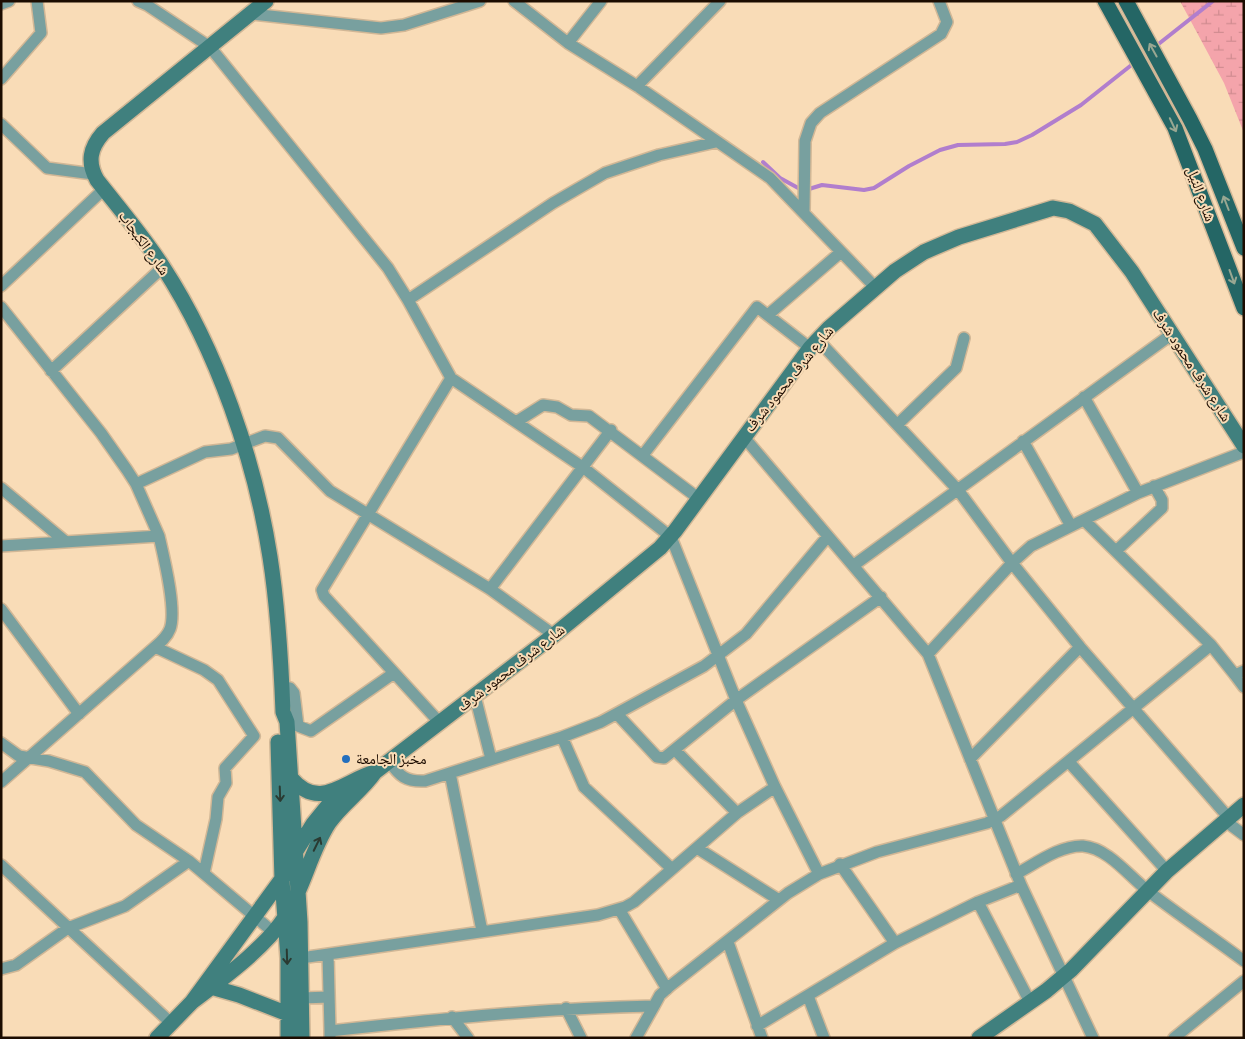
<svg xmlns="http://www.w3.org/2000/svg" width="1245" height="1039" viewBox="0 0 1245 1039" font-family="Bitter,'Noto Naskh Arabic',serif">
  <style>
    .wetland { fill: url(#wetland-marsh) }
    .lines { fill: none; stroke-linecap: round; stroke-linejoin: round }
    .stream { stroke: #b17ecd; stroke-width: 4 }
    .street-casing { stroke: #d1b796; stroke-width: 14 }
    .secondary-casing { stroke: #d1b796; stroke-width: 18 }
    .primary-casing { stroke: #d1b796; stroke-width: 18 }
    .street { stroke: #78a09f; stroke-width: 11 }
    .secondary { stroke: #40807e; stroke-width: 15 }
    .primary { stroke: #246665; stroke-width: 15 }
    .oneway { stroke: #99a792 }
    .oneway2 { stroke: #2a3a32 }
    .poi-dot { fill: #236fbe; stroke: #f9dcb7; stroke-width: 2 }
    .labels { text-anchor: middle; stroke-width: 4; stroke-linejoin: round; paint-order: stroke }
    .street-label { font-size: 15px; fill: #1c0c00; stroke: #f9dcb7 }
    .poi-label { font-size: 15px; fill: #1c0c00; stroke: #f9dcb7; text-anchor: start }
  </style>
  <defs>
    <pattern id="wetland-marsh" width="20" height="14" patternUnits="userSpaceOnUse" patternTransform="scale(1.25)"><rect width="20" height="14" fill="#f4a4ab"/><path d="M1 5h8M5 5V1M11 12h8M15 12V8" fill="none" stroke="#d18c91"/></pattern>
  </defs>
  <rect width="100%" height="100%" fill="#f9dcb7"/>
  <path class="wetland" d="M1180,1H1244V133L1224,83Z"/>
  <g class="lines">
    <path class="stream" d="M1156,46L1213,1
      M763,162L780,178L800,189
      M809,189L822,185L864,190L874,188L909,166L940,150L958,145L1005,144L1017,142L1032,135L1081,105L1134,63"/>
    <g class="street-casing">
      <path id="street" d="M138,1L147,5L210,47L388,268L408,300
        M514,1L568,43L637,86L770,178L875,287
        M1,4L9,1
        M251,14L381,28L404,25L480,1
        M568,43L601,1
        M1,79L41,33L37,1
        M637,86L720,1
        M1,124L47,168L93,174
        M804,211L805,141L811,123L820,113L941,34L947,22L939,1
        M1,286L104,189
        M1,307L101,433L127,470L136,484L159,536L1,546
        M769,314L841,252
        M818,340L958,490L1012,563L1080,647L1228,817
        M51,371L163,267
        M451,378L584,468L671,537L736,700L775,787L819,874
        M1084,397L1138,493
        M516,422L543,405L557,407L571,415L589,416L698,498
        M898,424L956,368L964,338
        M743,436L928,654L1021,885L1093,1038
        M1023,441L1071,526
        M643,455L757,307L810,348
        M136,484L205,452L231,449L265,436L278,438L330,491L490,589L554,635
        M1,488L66,542
        M1084,520L1211,645
        M1116,551L1162,508V500L1154,486
        M854,565L1172,334
        M490,589L611,430
        M1,609L79,714
        M155,647L204,670L218,680L254,736L225,768L226,783L218,797L216,819L204,873
        M928,654L1012,563L1031,546L1138,493L1244,452
        M1235,675L1244,687
        M282,687L290,688L294,693L298,726L311,731L394,673
        M475,696L491,759
        M617,714L657,757L664,758L736,700L881,597
        M440,723L324,596L322,590L451,378L408,300L553,203L605,173L659,155L716,142
        M562,737L584,787L671,868
        M1,743L19,756L49,761L85,772L136,825L189,861L272,931
        M675,750L737,813
        M970,759L1080,647
        M389,761C399,776 406,782 425,781L562,737L601,722L704,666L746,634L828,536
        M1069,762L1167,871
        M450,773L482,931
        M1,782L155,647C161,642 167,637 170,629C177,610 164,558 159,536
        M1224,820L1244,835
        M697,848L779,900
        M840,864L895,943
        M1,865L171,1023
        M1016,874C1035,864 1060,845 1083,846C1108,848 1129,876 1148,891C1179,915 1212,937 1244,961
        M978,902L1030,1002
        M619,909L667,989
        M728,942L762,1038
        M328,954L330,1031
        M301,958L598,915L625,907L634,902L737,813L775,787
        M1,969L16,965L68,928L125,906L189,861
        M808,996L824,1038
        M302,998L329,997
        M566,1008L581,1038
        M452,1017L468,1038
        M757,1026L895,943L978,902L1021,885
        M330,1038V1031C438,1019 545,1008 654,1006L660,995L670,986L788,893L819,874L877,852L987,823L1001,816L1211,645L1235,675L1244,671
        M636,1038L654,1006
        M1174,1038L1244,981"/>
    </g>
    <g class="secondary-casing">
      <path id="secondary" d="M266,1L103,133C90,148 87,162 97,180C119,208 143,236 163,267C217,350 255,460 270,557C278,608 281,660 283,712L287,722L300,922L302,1038
        M278,742L282,880L288,958V1038
        M291,778C320,812 343,781 375,772
        M296,851L313,824L343,787
        M211,987L239,995L288,1014
        M192,1002C222,979 264,949 285,917C304,888 310,852 329,823C342,804 362,791 375,772L554,635L660,548L675,531L810,348L829,328L895,271L924,252L959,237L1053,208L1069,211L1095,224L1132,272L1244,446
        M157,1038L192,1002L284,876
        M979,1038L1046,991L1071,970L1167,871L1244,805"/>
    </g>
    <g class="primary-casing">
      <path id="primary" d="M1105,1L1175,128L1244,308
        M1126,1L1190,119L1205,149L1244,248"/>
    </g>
    <use href="#street" class="street"/>
    <use href="#secondary" class="secondary"/>
    <use href="#primary" class="primary"/>
  </g>
  <defs><path id="oneway-shaft" d="M-6 0H5M1.5-3L5.5 0L1.5 3" fill="none" stroke-width="1.6" stroke-linecap="round" stroke-linejoin="round" transform="scale(1.25)"/></defs>
  <g class="oneway">
    <use href="#oneway-shaft" transform="translate(1153 50) rotate(-119)"/>
    <use href="#oneway-shaft" transform="translate(1173 125) rotate(65)"/>
    <use href="#oneway-shaft" transform="translate(1226 203) rotate(-111)"/>
    <use href="#oneway-shaft" transform="translate(1232 277) rotate(70)"/>
  </g>
  <g class="oneway2">
    <use href="#oneway-shaft" transform="translate(280 794) rotate(88)"/>
    <use href="#oneway-shaft" transform="translate(317 844) rotate(-64)"/>
    <use href="#oneway-shaft" transform="translate(287 957) rotate(88)"/>
  </g>
  <circle class="poi-dot" cx="346" cy="759" r="5"/>
  <g class="labels">
    <g class="street-label">
      <text transform="translate(1201 194) rotate(70)" y="5">شارع النيل</text>
      <text transform="translate(144 243) rotate(54)" y="5">شارع الكبجاب</text>
      <text transform="translate(1192 365) rotate(57)" y="5">شارع شرف محمود شرف</text>
      <text transform="translate(789 379) rotate(-51)" y="5">شارع شرف محمود شرف</text>
      <text transform="translate(511 668) rotate(-38)" y="5">شارع شرف محمود شرف</text>
    </g>
    <g class="poi-label">
      <text x="356" y="764">مخبز الجامعة</text>
    </g>
  </g>
  <rect width="1245" height="1039" fill="none" stroke="#1c0c00" stroke-width="5"/>
</svg>
